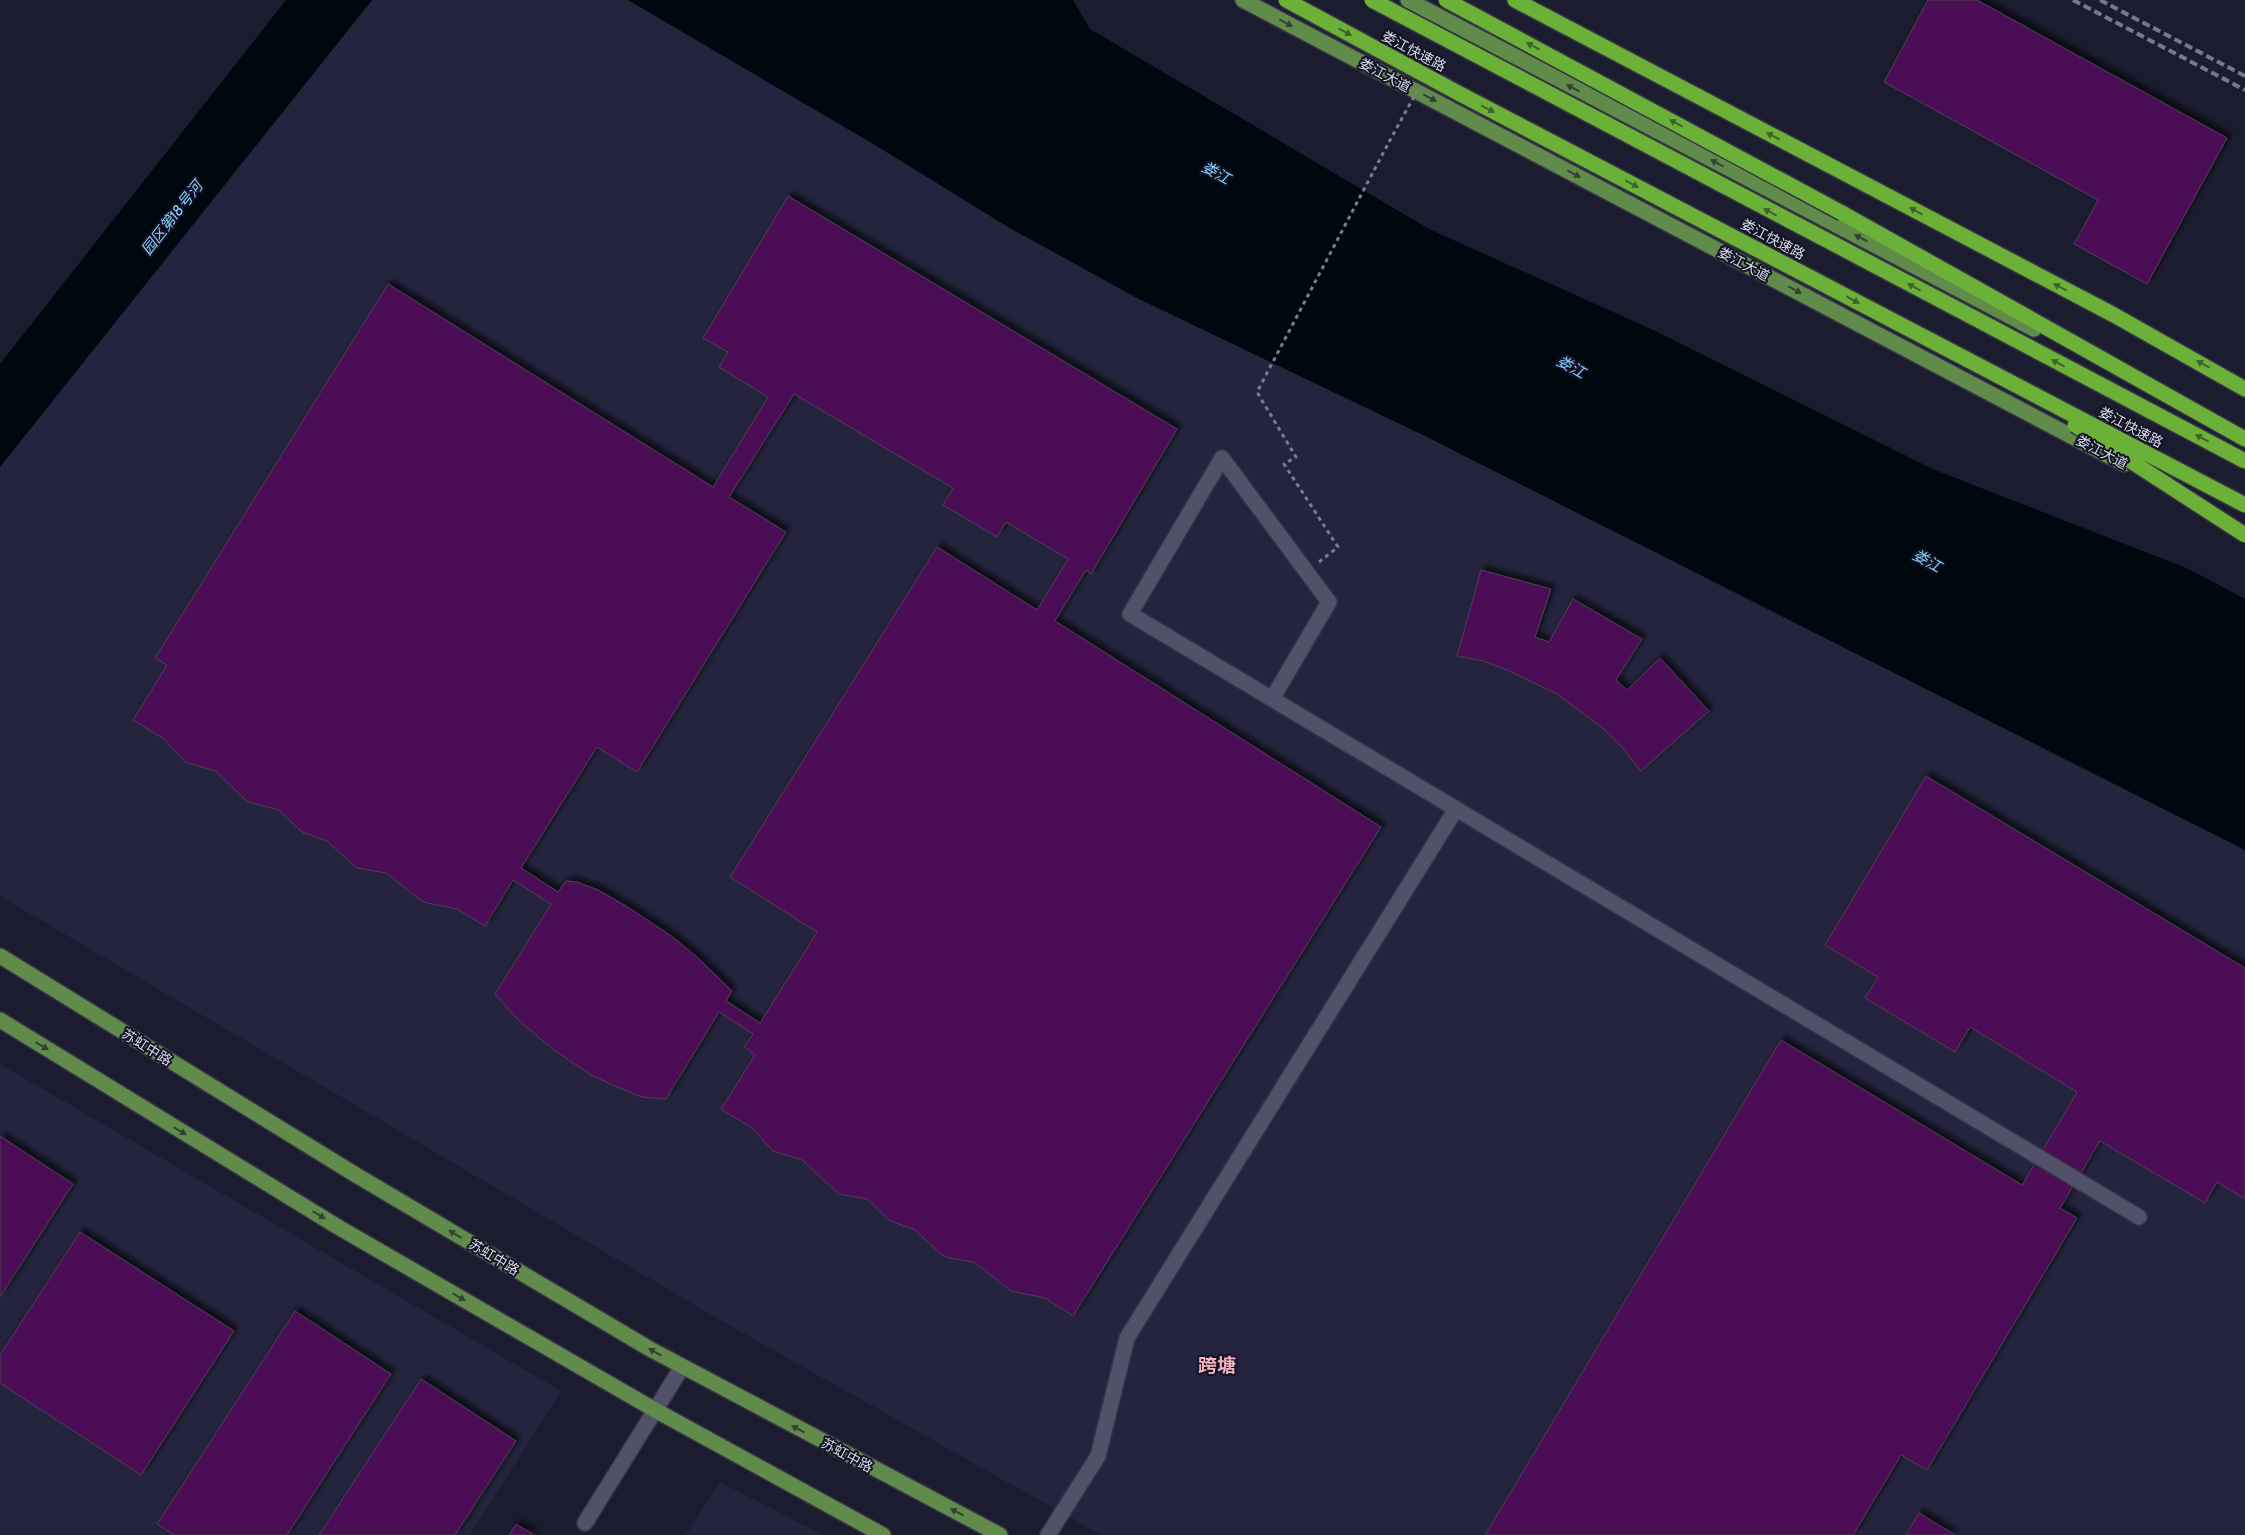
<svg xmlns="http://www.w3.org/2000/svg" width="2245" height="1535" viewBox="0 0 2245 1535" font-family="Cabin,'Noto Sans SC',sans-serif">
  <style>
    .built { fill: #24243e }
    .water { fill: #00080f }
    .building { fill: #4b1056; stroke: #4f3f52; fill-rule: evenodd; filter: url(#shadow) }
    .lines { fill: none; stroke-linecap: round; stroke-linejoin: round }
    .minor-casing { stroke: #353545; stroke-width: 18 }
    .major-casing { stroke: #353545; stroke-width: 18 }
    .highway-casing { stroke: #353545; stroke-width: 18 }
    .path { stroke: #7c7c8d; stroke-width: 3; stroke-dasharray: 4 4; stroke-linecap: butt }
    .minor { stroke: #515269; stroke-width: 15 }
    .major { stroke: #618b4b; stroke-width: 15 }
    .highway { stroke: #6cb137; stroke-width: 15 }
    .rail { stroke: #787889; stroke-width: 4; stroke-dasharray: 8 4; stroke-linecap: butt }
    .highway-bridge-casing { stroke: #353545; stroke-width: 18; stroke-linecap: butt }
    .path-bridge { stroke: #7c7c8d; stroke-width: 3; stroke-dasharray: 4 4; stroke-linecap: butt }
    .highway-bridge { stroke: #6cb137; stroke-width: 15 }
    .oneway { fill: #324335 }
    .oneway2 { fill: #40622e }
    .labels { text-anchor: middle; stroke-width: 4; stroke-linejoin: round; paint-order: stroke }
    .street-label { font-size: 14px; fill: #dadbe8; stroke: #131326 }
    .water-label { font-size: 15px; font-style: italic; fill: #85cef8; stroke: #131326 }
    .district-label { font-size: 19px; font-weight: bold; fill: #f6b3bf; stroke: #131326 }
  </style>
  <defs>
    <filter id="shadow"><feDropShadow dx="4.5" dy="-4.5" stdDeviation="2.5" flood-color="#0009"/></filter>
  </defs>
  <rect width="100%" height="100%" fill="#1c1c30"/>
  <path class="built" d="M372,0H628L875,145L1008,227L1137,298L1423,435L2245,850V1535H1101L722,1321L0,896V467Z
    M0,1064L561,1391L470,1535H0Z
    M720,1482L823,1535H686Z"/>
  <path class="water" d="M286,0H372L0,467V364Z
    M628,0H1073L1090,29L1429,229L1653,330L1935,470L2189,569L2245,599V850L1423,435L1137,298L1008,227L875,145Z"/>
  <path class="building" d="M1928,0H1977L2227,138L2147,284L2074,244L2098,200L1884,82Z
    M788,196L1177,429L1091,574L1086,570L1055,621L1381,827L1073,1316L1045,1298L1011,1291L974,1262L949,1258L941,1254L915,1230L890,1221L867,1199L839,1194L802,1160L773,1151L752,1128L721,1109L755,1055L744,1047L753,1034L719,1012L666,1099L642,1097L617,1087L591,1075L554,1050L518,1020L495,994L551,904L513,880L485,926L457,909L423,902L386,873L357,868L327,841L302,832L279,810L248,802L215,771L185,762L164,739L133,720L167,665L155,658L388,284L713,487L768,397L719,367L728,352L703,338ZM794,394L953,488L943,505L997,537L1006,522L1068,559L1037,610L937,547L730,877L817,932L760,1023L726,1001L732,991L697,957L670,935L626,906L598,890L577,882L566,881L558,892L521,868L597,747L637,772L786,532L729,497Z
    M1481,570L1551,589L1535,637L1549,642L1573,599L1642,639L1616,680L1627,690L1660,658L1709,711L1641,771L1619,744L1601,727L1557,694L1507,670L1483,661L1457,656Z
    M1926,776L2245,968V1199L2217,1182L2205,1203L2100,1141L2060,1208L2077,1218L1927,1470L1901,1455L1853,1535H1485L1781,1040L2022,1185L2077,1092L1970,1027L1955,1052L1865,998L1878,977L1825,945Z
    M0,1136L73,1184L0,1297Z
    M80,1232L234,1331L141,1475L0,1383V1355Z
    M295,1311L391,1374L287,1535H174L157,1524Z
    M421,1379L516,1441L455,1535H319Z
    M1919,1513L1955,1535H1906Z
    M516,1524L534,1535H509Z"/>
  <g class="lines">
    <g class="minor-casing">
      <path id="minor" d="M1272,699L1329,602L1222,458L1130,614L2139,1217
        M585,1523L682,1367
        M1048,1535L1098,1456L1127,1338L1456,809"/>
    </g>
    <g class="major-casing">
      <path id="major" d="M1243,0L2124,464
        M1408,0L2034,329
        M0,956L356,1175L650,1349L1000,1535
        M0,1020L338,1227L655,1410L883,1535"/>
    </g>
    <g class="highway-casing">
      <path id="highway" d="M1515,0L2114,315L2245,389
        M1842,213L2245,439"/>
    </g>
    <path class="path" d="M1319,562L1338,547L1284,464L1296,457L1257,392L1389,142"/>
    <use href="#minor" class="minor"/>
    <use href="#major" class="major"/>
    <use href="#highway" class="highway"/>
    <path class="rail" d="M2073,0L2245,90
      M2100,0L2245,76"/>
    <g class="highway-bridge-casing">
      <path id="highway-bridge" d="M1286,0L1460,94L2245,505
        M1372,0L2245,461
        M1446,0L1842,213
        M2075,425L2245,535"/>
    </g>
    <path class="path-bridge" d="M1389,142L1417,91"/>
    <use href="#highway-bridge" class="highway-bridge"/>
  </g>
  <defs><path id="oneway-solid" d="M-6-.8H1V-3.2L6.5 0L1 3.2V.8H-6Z" transform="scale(1.25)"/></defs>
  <g class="oneway">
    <use href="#oneway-solid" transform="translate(1286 23) rotate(28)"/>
    <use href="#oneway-solid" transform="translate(1573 88) rotate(-152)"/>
    <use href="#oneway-solid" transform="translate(1430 98) rotate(28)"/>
    <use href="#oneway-solid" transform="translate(1717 163) rotate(-152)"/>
    <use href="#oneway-solid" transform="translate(1574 174) rotate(28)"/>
    <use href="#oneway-solid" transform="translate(1861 238) rotate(-152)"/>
    <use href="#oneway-solid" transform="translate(1795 290) rotate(28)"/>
    <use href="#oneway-solid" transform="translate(42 1046) rotate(31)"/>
    <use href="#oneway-solid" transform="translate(180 1131) rotate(31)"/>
    <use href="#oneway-solid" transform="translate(319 1215) rotate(31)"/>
    <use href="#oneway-solid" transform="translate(455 1234) rotate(-149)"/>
    <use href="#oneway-solid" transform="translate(459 1297) rotate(30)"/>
    <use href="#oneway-solid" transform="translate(655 1352) rotate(-151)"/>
    <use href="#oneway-solid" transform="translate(798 1429) rotate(-152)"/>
    <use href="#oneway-solid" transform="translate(957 1512) rotate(-152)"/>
  </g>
  <g class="oneway2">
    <use href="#oneway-solid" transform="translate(1345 32) rotate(28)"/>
    <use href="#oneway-solid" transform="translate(1533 46) rotate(-152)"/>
    <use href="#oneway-solid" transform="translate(1488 109) rotate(28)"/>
    <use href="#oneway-solid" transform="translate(1676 123) rotate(-152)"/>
    <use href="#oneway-solid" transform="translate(1773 136) rotate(-152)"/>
    <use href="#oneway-solid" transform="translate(1632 184) rotate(28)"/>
    <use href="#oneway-solid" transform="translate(1916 211) rotate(-152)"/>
    <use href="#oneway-solid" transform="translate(1770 212) rotate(-152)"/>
    <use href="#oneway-solid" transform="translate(1914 287) rotate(-152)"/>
    <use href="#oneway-solid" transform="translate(2060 287) rotate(-152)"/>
    <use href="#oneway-solid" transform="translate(1853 300) rotate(28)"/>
    <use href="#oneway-solid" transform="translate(2058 363) rotate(-152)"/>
    <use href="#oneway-solid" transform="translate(2203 364) rotate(-151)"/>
    <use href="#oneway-solid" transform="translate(2202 438) rotate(-152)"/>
  </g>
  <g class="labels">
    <g class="street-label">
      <text transform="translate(1414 51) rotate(28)" y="5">娄江快速路</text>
      <text transform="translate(1385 75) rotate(28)" y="5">娄江大道</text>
      <text transform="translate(1773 239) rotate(28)" y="5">娄江快速路</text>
      <text transform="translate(1744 264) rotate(28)" y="5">娄江大道</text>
      <text transform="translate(2131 427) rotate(28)" y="5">娄江快速路</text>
      <text transform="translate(2102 452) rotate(28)" y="5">娄江大道</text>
      <text transform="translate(147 1047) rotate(32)" y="5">苏虹中路</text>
      <text transform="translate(494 1257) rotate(31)" y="5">苏虹中路</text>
      <text transform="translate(847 1455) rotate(28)" y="5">苏虹中路</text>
    </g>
    <g class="water-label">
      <text transform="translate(1216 173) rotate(29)" y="5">娄江</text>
      <text transform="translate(172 218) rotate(-52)" y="5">园区第18号河</text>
      <text transform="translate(1571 367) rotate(29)" y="5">娄江</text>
      <text transform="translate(1927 561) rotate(29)" y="5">娄江</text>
    </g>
    <g class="district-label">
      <text x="1217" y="1372">跨塘</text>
    </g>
  </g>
</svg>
